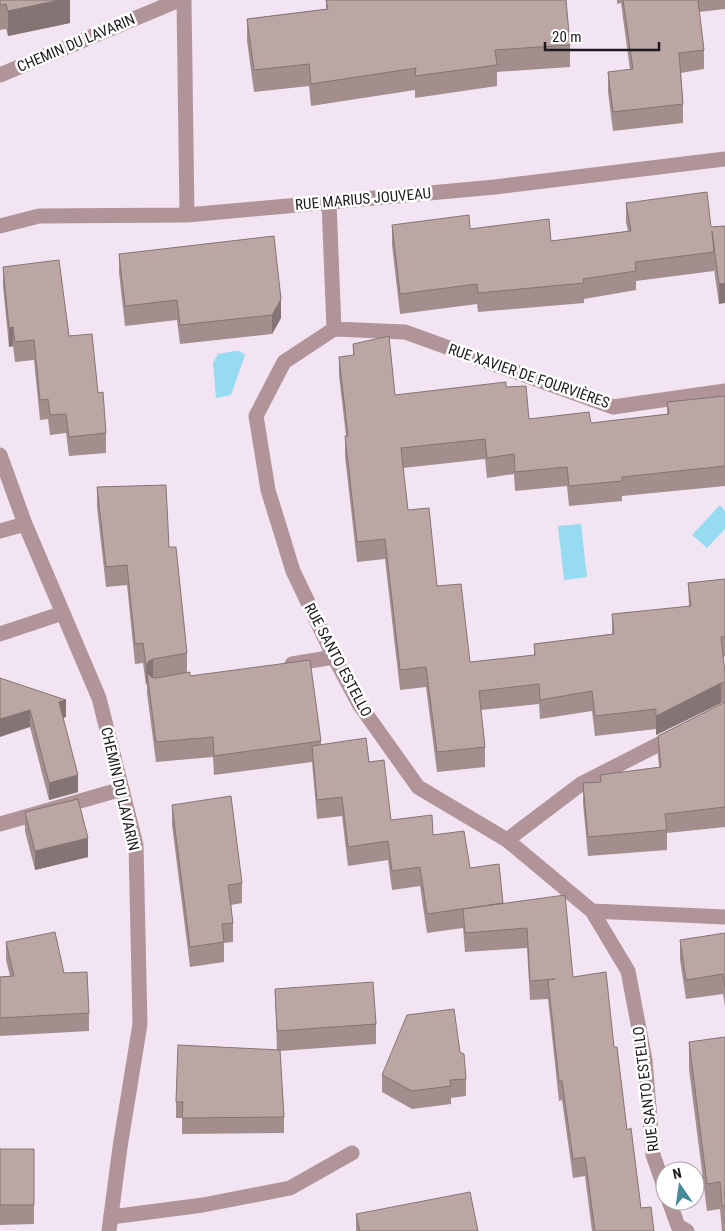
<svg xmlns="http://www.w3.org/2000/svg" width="725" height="1231" viewBox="0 0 725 1231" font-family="'Roboto Condensed',sans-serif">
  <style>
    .water { fill: #96dbef }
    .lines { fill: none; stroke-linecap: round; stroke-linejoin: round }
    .lane { stroke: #b09497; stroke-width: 15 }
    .street { stroke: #b09497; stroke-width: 15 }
    .wall { fill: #a28f8d }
    .shaded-wall { fill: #847473 }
    .building { fill: #bca6a4; stroke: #847473 }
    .labels { text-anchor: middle; stroke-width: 5; stroke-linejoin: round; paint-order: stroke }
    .street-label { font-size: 15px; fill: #1e191f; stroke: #fff }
  </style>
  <rect width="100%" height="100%" fill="#f3e4f3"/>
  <path class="water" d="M235,351H240L245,355L231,395L216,398L213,363L218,354Z
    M720,505L725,511V529L707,548L692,535Z
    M581,524L587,577L564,580L558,526Z"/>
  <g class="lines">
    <path class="lane" d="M0,824L122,789
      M111,1217L203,1205L290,1188L352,1153"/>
    <path class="street" d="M184,0L187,215
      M0,75L179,0
      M329,202L334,329L284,362L256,416L268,490L293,571L334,657L359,704L418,787L507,840L592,911L628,971L645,1060L653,1155L665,1189
      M0,226L39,216L187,215L495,187L725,159
      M334,329L405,332L613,407L725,391
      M0,455L25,524L99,698L136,845L140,1024L120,1147L109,1231
      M0,531L25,524
      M0,634L63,613
      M292,664L334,657
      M507,840L581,784L675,736
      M592,911L725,917
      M669,1201L678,1226L687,1231"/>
  </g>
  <path class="wall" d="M0,0H70V23L8,36L6,29L0,30Z
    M326,0H566L570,45V67L497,72V86L415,98V90L311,106L309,86L254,92L247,41V19L326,9Z
    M617,0H725V9L699,12L704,50V69L681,73L683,104V123L613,131L608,92V72L630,70L621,3L617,4Z
    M626,203L711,227L725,226L719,304L714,269V271L636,281V290L584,299V303L478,312L477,304L400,314L392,245V225L470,229L551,241L628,231L626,222Z
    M119,254L281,318L272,334L180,344L177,320L125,326L119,273Z
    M3,267L69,336L98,393L106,433V453L69,456L66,433L50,435L48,419L40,420L34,360L15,362L13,346L9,347L3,286Z
    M353,344L395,395L506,387L529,419L591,423L667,414V402L725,396V486L622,496V501L569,506L567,486L515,491L514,474L487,478L485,459L403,468L408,510L437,586L470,662L534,655V644L612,634V614L689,607L688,583L725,579V656L723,657L725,672V827L667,833V850L588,856L583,803V783L600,782V775L659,767L658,756V736L725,702L721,703L656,735V729L595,736L592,711L540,719L539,704L481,710L485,747V767L437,772L426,687L400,690L385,559L357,562L345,456V436H346L339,376V357L353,355Z
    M97,487L169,547L187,653V672L190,676L321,741V744L369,762L391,820L433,835L470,868L573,977L614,1047L627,1130L641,1208L654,1231H592L585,1176L573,1178L562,1100L559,1101L548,999L530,1000L527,948L465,952L463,928L427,933L420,886L392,890L388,860L348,866L342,816L317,819L312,762L214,775L213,757L156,762L147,693V683L146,685L143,663L135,664L127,585L106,587L97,507Z
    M0,678L66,717L63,718L78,792L49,800L30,727Z
    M172,805L242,883V903L231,905L233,923V942L224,943V962L190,967L172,825Z
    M25,812L88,857L35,870L25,831Z
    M725,933V1007L723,994L686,999L680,960V940Z
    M6,942L64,973L89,1013V1031L0,1036V977L10,976L6,960Z
    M275,989L376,1024V1044L280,1051L284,1117V1133L182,1134V1118H176V1102L277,1050Z
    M725,1037V1231H722L720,1209L707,1211L689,1069V1042Z
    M460,1052L466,1079V1096L451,1098V1104L412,1109L382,1092V1075Z
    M0,1149H34V1224L0,1225Z
    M356,1214L478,1231H356Z"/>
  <path class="shaded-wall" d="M60,0H70V23L8,36V11Z
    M725,283V303L719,304V284Z
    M281,299V318L272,334V315Z
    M13,327V346L9,347V328Z
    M153,659V679L147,673V683L146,685V665L149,661Z
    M721,683V703L656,735V716Z
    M66,700V717L59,719V702Z
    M30,710V727L0,737V719Z
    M78,775V792L49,800V783Z
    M88,838V857L35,870V851Z"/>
  <path class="building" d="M0,0H60L8,11L6,4L0,5Z
    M326,0H566L570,45L495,50L497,65L415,76L416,68L311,84L309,64L254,70L247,19L328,9Z
    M623,0H698L704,50L679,53L683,104L613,112L608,72L633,69Z
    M707,192L711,227L725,226V283L719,284L712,231L714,252L635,262L636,271L583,279L584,283L478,293L477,284L400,294L392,225L469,215L470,229L549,219L551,241L631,231L626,203Z
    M274,236L281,299L272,315L180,325L177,300L125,306L119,254Z
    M59,260L69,336L92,334L98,393L103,392L106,433L69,437L66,414L50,415L48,399L40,400L34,340L15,342L13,327L9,328L3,267Z
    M389,336L395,395L506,382V387L526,386L529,419L589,412L591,423L669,414L667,402L725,396V466L622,477V481L569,486L567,467L515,472L514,454L487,458L485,439L401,448L408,510L429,508L437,586L461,584L470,662L535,655L534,644L614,634L612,614L691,606L688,583L725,579V637H721L725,672V682L721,683L656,716V709L595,716L592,691L540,700L539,684L479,691L485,747L437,752L426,667L400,670L385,539L357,542L345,436H348L339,357L354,355L353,344Z
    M166,485L169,547H176L187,653L153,659L149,661L146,665L143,643L135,644L127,565L106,567L97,487Z
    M310,660L321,741L214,756L213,737L156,742L147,673L151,677L156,678L190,672V676Z
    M0,678L66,700L59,702L78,775L49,783L30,710L0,719Z
    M725,702V807L665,814L667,830L588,837L583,783L601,782L600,775L661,767L658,736Z
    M366,738L369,762L384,760L391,820L432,815L433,835L464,831L470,868L499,864L503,903L427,914L420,867L392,871L388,841L348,847L342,797L317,800L312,746Z
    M231,796L242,883L228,885L233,923L222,924L224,942L190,947L172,805Z
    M78,799L88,838L35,851L25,812Z
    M565,895L573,977L606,972L614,1047H617L627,1130L631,1128L641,1208L651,1207L654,1231H595L585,1157L573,1159L562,1081H559L548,980L555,979L530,981L527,928L465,933L463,909Z
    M55,932L64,973L87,972L89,1013L0,1018V977L14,976L6,942Z
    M725,933V987L723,974L686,980L680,940Z
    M373,982L376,1024L277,1031L275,989Z
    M454,1009L460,1052L464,1054L466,1079L450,1080L451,1086L412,1091L382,1075L407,1015Z
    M725,1037V1206L722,1205L720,1182L707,1184L689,1042Z
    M178,1045L280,1050L284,1117L182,1118L183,1102H176Z
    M0,1149H34V1205H0Z
    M470,1192L478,1231H360L356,1214Z"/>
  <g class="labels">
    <g class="street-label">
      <text transform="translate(76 43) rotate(-23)" y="5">CHEMIN DU LAVARIN</text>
      <text transform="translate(363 199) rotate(-5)" y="5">RUE MARIUS JOUVEAU</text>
      <text transform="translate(529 376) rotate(19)" y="5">RUE XAVIER DE FOURVIÈRES</text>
      <text transform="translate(338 660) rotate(62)" y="5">RUE SANTO ESTELLO</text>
      <text transform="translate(120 789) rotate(77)" y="5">CHEMIN DU LAVARIN</text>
      <text transform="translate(646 1089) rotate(-97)" y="5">RUE SANTO ESTELLO</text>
    </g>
  </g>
  <g transform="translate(680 1186) rotate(347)"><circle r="24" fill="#ffffff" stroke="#a5a3a5"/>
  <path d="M0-4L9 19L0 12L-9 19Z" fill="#478b99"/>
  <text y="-8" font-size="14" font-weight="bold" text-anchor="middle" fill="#1e191f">N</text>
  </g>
  <path d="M545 42v8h114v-8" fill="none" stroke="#1e191f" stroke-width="2.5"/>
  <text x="552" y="42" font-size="15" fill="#1e191f" stroke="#ffffff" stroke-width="4" paint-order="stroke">20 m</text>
</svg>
